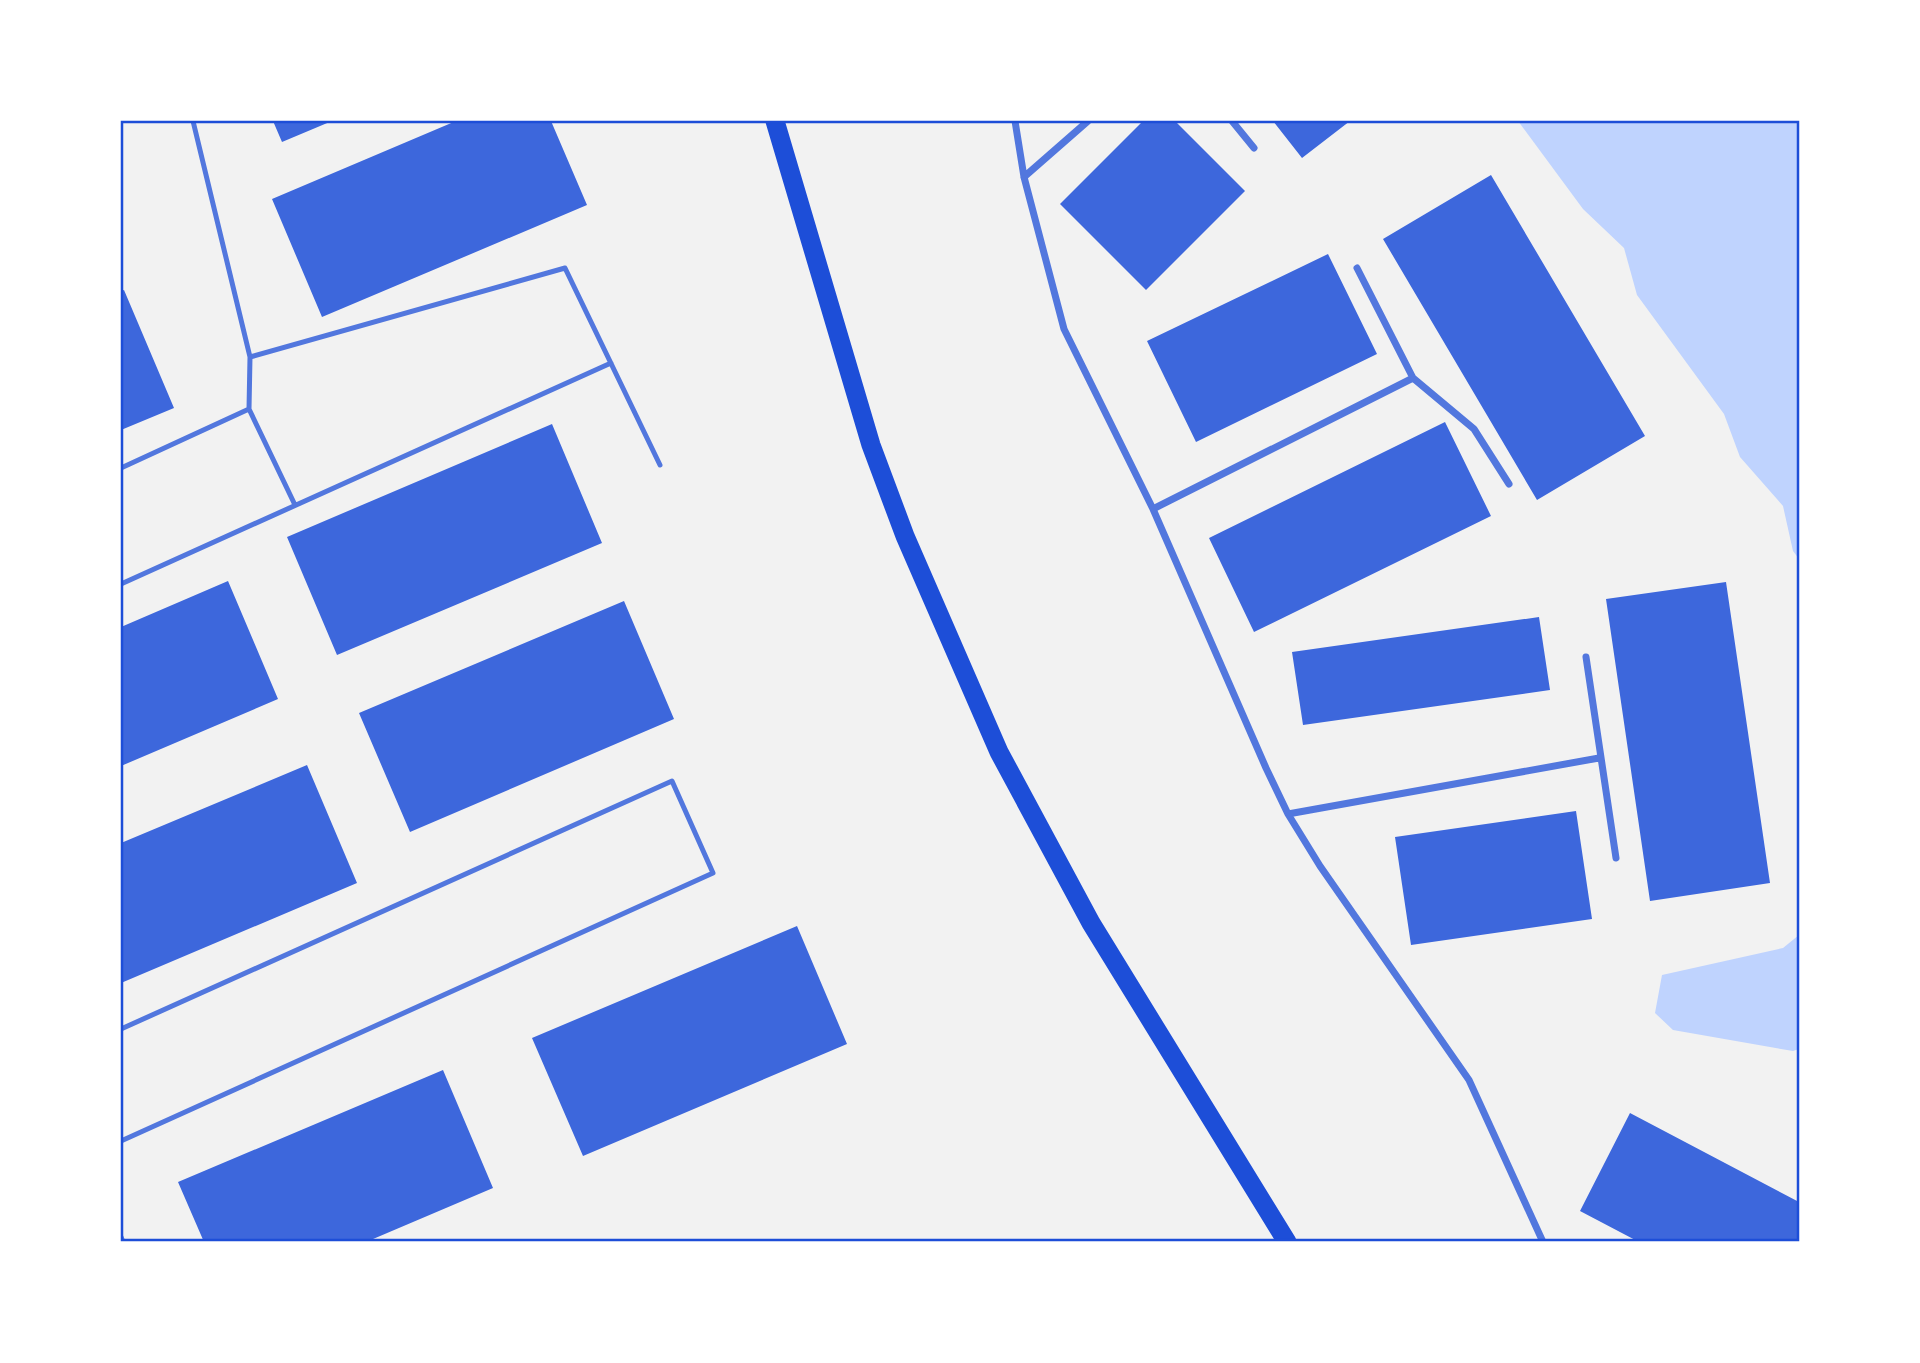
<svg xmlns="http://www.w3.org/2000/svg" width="1920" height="1363" viewBox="0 0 1920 1363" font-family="Roboto,sans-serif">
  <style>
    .water { fill: #bfd3fe }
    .building { fill: #3d67dc }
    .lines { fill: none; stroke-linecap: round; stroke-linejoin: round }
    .service { stroke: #5277de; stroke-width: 5 }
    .minor { stroke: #5277de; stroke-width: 7 }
    .trunk { stroke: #1d4ed8; stroke-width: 19 }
    .neatline { fill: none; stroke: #1d4ed8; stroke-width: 2.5 }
  </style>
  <rect width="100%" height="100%" fill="#f2f2f2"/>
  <path class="water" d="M1518,121H1799V559L1793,551L1783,506L1740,457L1724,414L1637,295L1624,248L1583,209Z
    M1799,935V1049L1793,1051L1673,1030L1655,1013L1662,975L1783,948Z"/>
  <path class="building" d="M273,121H332L282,142Z
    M456,121H551L587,205L322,317L272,199Z
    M1143,121H1175L1245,191L1146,290L1060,204Z
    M1273,121H1350L1302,158Z
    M1491,175L1645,436L1537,500L1383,239Z
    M1328,254L1377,354L1196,442L1147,341Z
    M124,290L174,408L121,430V291Z
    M1445,422L1491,516L1254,632L1209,538Z
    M552,424L602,543L337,655L287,537Z
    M228,581L278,699L121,766V627Z
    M1726,582L1770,883L1650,901L1606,599Z
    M624,601L674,719L410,832L359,713Z
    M1539,617L1550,690L1303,725L1292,652Z
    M307,765L357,883L121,983V843Z
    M1576,811L1592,919L1411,945L1395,837Z
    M797,926L847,1044L583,1156L532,1038Z
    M443,1070L493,1188L366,1242H204L178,1182Z
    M1630,1113L1799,1202L1798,1242H1639L1580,1211Z"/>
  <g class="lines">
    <path class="service" d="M193,121L250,357L565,268L660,465
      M249,409L295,505
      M121,468L249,409L250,357
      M121,584L611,363
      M121,1029L672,781L713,873L121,1141
      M121,1237L123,1242"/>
    <path class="minor" d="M1015,121L1024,177L1064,329L1153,509L1266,768L1288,814L1320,866L1469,1080L1543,1242
      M1232,121L1254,148
      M1024,177L1088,121
      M1357,268L1413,378L1474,429L1509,484
      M1153,509L1413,378
      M1586,657L1616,858
      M1288,814L1599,758"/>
    <path class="trunk" d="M775,121L871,445L905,536L999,752L1091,923L1287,1242"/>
  </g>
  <rect width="1920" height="1363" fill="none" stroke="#ffffff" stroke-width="245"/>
  <rect x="122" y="122" width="1676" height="1118" class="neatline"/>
</svg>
